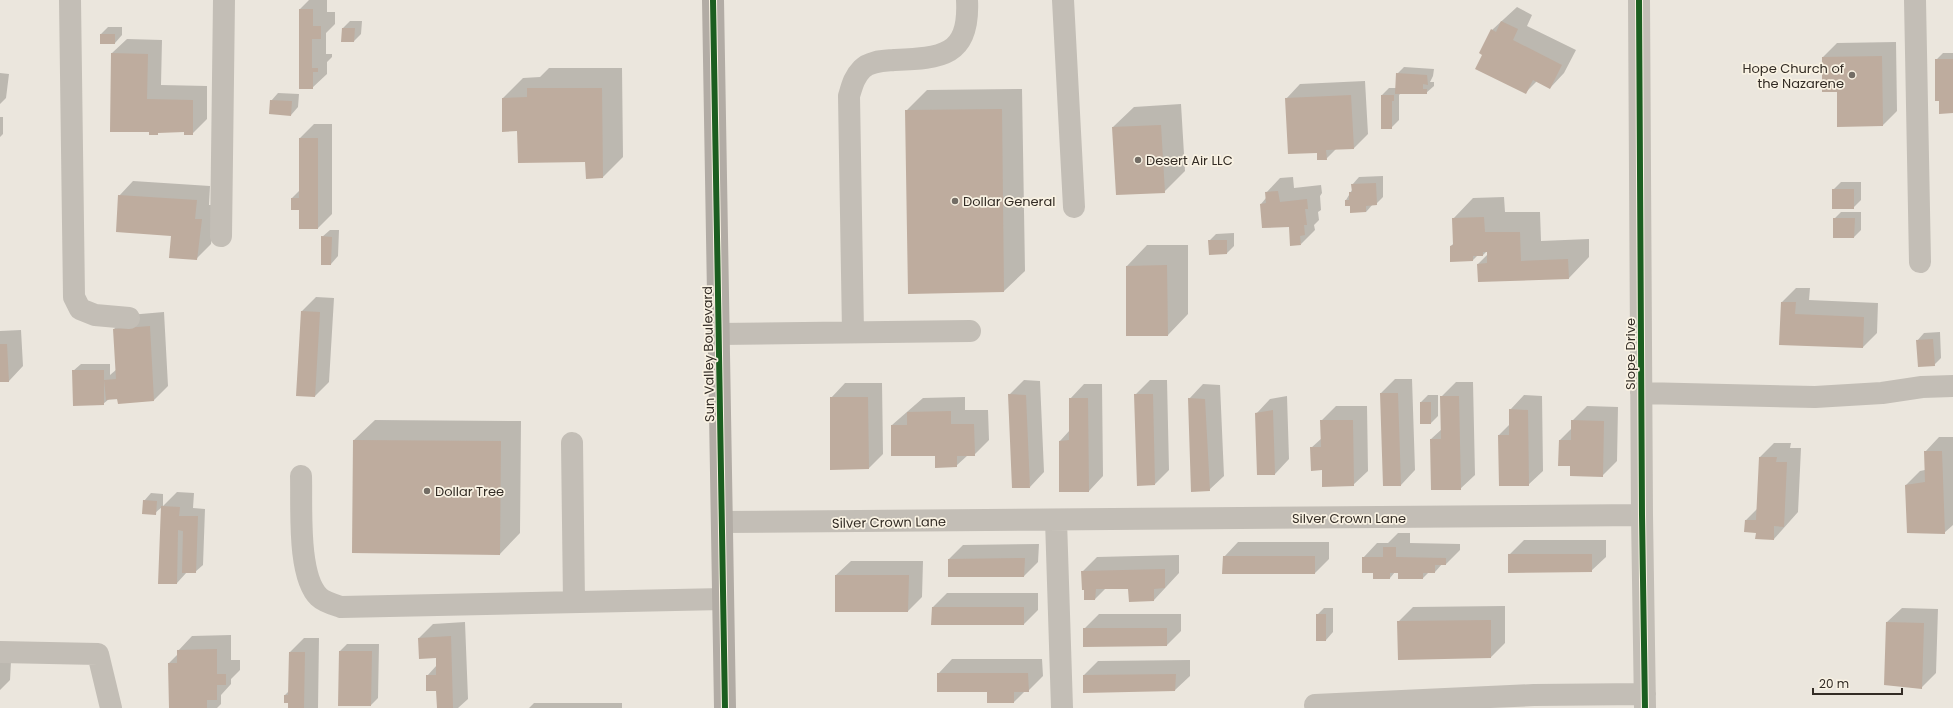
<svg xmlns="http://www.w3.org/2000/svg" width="1953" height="708" viewBox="0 0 1953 708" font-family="Poppins,sans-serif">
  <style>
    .shadow { fill: #0003 }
    .building { fill: #beac9e }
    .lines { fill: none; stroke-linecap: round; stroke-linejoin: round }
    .minor { stroke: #c3beb6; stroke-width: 22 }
    .major { stroke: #b2aca5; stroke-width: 22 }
    .cycleway-casing { stroke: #f9f2e3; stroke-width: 8 }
    .cycleway { stroke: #1b5e20; stroke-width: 6 }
    .poi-dot { fill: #736d65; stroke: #f9f2e3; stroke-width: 1.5 }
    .labels { text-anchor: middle; stroke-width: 3.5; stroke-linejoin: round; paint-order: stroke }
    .poi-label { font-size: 13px; fill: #332c25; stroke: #f9f2e3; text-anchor: start }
    .street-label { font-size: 13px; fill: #332c25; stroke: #f9f2e3 }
  </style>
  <rect width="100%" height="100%" fill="#ebe6dd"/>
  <path class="shadow" d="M309,0H327V12H335V24L326,33V54H332V57L327,62V74L312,88L300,9Z
    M1517,7L1532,15L1527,26L1576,50L1564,73L1550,88L1537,81L1525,93L1484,54L1492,30Z
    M350,21H362L361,34L354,41H342L343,28Z
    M108,27H122V35L115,43H101V34Z
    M127,39L162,40L161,85L207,86V119L192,134L185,130L111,131L112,53Z
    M1896,42L1897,111L1883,125L1838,91L1823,57L1837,43Z
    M1943,53H1953V112L1940,100L1936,60Z
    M1404,67L1434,69L1433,76L1430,82H1434V86L1426,93H1401L1399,95V120L1391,128L1382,95L1389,88H1396L1397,74Z
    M549,68H622L623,157L603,177L586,161L518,130L503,98L523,78L540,77Z
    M0,73L9,74L6,98L0,104Z
    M1365,81L1368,134L1354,148L1336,149L1326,159L1318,152L1286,99L1300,84Z
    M1022,89L1025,271L1004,291L909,293L906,111L927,90Z
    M278,93L299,94L298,107L291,115L271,101Z
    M1181,104L1185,171L1164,192L1113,127L1134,107Z
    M0,117H3V134L0,137Z
    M314,124H332V214L318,228L292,198L300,190V138Z
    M1383,176V197L1376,204H1373L1366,212L1351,205H1346V200L1352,190V185L1359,177Z
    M1293,177L1294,188L1321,185L1322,193L1320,196L1321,210L1318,212L1319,220L1314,225L1315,230L1301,244L1290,226L1261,204L1266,198V193L1280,178Z
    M133,181L210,186L209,205H215L211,244L196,259L172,235L119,196Z
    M1841,182H1861V200L1853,208L1833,190Z
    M1504,197L1505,212H1540L1541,241L1589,239V257L1569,278L1478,264L1488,254V250L1483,255H1478L1473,260L1451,246L1454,243L1453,219L1473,198Z
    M1841,212H1861V230L1854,237L1834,219Z
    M330,230H339L338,256L331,264L322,237Z
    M1234,233V246L1227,253L1209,241L1216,234Z
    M1147,245H1188V314L1168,335L1127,266Z
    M1796,288H1810L1809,300L1878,303L1877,333L1863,347L1780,344L1782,302Z
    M316,297L334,298L329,382L315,396L302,311Z
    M164,312L168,386L154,400L109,399L103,404L73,371L81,364H110V375L117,369L114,329L129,315Z
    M21,330L23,366L9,381H0V331Z
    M1940,332L1941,358L1934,365L1917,341L1924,333Z
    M1395,379H1412L1415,470L1401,485H1384L1381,393Z
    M1024,380L1040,381L1044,472L1030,487L1009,395Z
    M1150,380H1167L1169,470L1155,484L1135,395Z
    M1456,382H1473L1475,475L1460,489H1432L1431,439L1442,429L1441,397Z
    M845,383H882L883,454L869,468L831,398Z
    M1084,384H1102L1103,476L1089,491H1060V441L1070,430V399Z
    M1203,384L1220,385L1224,476L1209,490L1189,399Z
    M1428,395H1438V416L1431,423H1421V402Z
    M1524,395L1542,396L1543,471L1528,485H1500L1499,435L1510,424V410Z
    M1287,396L1289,459L1275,474H1258L1256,414L1270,399Z
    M965,397V410H988L989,440L974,455H968L956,466L936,455L892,425L923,398Z
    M1336,406H1367L1368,471L1353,485L1323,469L1311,448L1322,438L1321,421Z
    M1587,406L1618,407L1617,461L1602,476L1571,465L1560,440L1572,428V421Z
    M375,420L521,421L520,533L500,554L354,440Z
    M1939,437H1953V525L1944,533L1906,485L1920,471L1925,470V452Z
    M1774,443H1791L1790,448H1801L1798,512L1774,539L1757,532L1746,520L1757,509L1760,457Z
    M177,492L194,493L193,508L205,509L203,565L195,572H187L177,583L162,507L155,513L144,501L151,493L163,494V506Z
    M1398,533H1410V543L1460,544V550L1446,564H1442L1435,572H1429L1423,578L1399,572H1395L1390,578L1374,572L1363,558L1377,543H1388Z
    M1524,540H1606V557L1591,571L1509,555Z
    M1238,542H1329V559L1315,573L1224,557Z
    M1039,544L1038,562L1024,576L949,559L963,545Z
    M1179,555V573L1154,600L1129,588H1106L1095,599L1085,589L1082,572L1097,557Z
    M851,561H923L922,597L908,611L836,575Z
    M947,593H1038V610L1024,624L933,607Z
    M1505,606V643L1491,657L1399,659L1398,622L1413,607Z
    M1324,608H1333V632L1326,640L1317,615Z
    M1902,608L1938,609L1936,673L1921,688L1887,622Z
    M1099,614H1181V631L1167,645L1084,629Z
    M465,622L468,699L458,708H438L437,690L427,676L437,665V657L419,638L433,624Z
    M231,635V660H240V670L231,679V684L221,695V704L217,708H170L169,663L178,654V651L192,636Z
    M304,638H319L318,708H289V702L285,695L289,691L290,652Z
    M347,644H379L378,698L371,705L340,651Z
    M952,659H1042L1043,676L1028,691H1025L1014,702L988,691L938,674Z
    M1190,660V676L1175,690L1084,692V675L1098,661Z
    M0,661H11L10,680L0,690Z
    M534,703H622V708H529Z"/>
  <path class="building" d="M299,9H313V26H321V39H312V68H318V72H313V89H299Z
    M1501,21L1518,29L1513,40L1562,65L1550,89L1533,80L1526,94L1475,69L1482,55L1479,53L1491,29L1496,32Z
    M342,28H355L354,42H341Z
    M100,34H115V44H100Z
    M111,53L148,54L147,99L193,100V135H184V132L158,133V135H149V132H110Z
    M1882,56L1883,126L1837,127V92H1822V57Z
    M1935,59H1953V113L1939,114V101H1935Z
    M1396,73L1427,75L1428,85L1423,84V89H1427V94H1395Z
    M527,88H602L603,178L586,179L585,162L518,163L517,131L502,132V98L527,97Z
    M1351,95L1354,149L1326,150L1327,160H1317V153L1288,154L1285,98Z
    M1381,95H1394V101H1392V129H1381Z
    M270,100L292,101L291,116L269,114Z
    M1002,109L1004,292L908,294L905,110Z
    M1161,125L1165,193L1116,195L1112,127Z
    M299,138H318V229H299V210H291V198H299Z
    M1376,183L1377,205L1366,206V212L1350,213V206H1345V200H1349V192H1352L1351,184Z
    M1832,189H1854V209H1832Z
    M1278,191L1280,202L1307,199L1308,209H1305L1307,225H1304L1305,235L1300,236L1301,245L1290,246L1289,227L1262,228L1260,204L1266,203L1265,192Z
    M118,195L197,200L195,219H202L197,260L169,258L171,236L116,232Z
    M1484,217L1485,232H1520L1521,261L1568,259L1569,279L1478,282L1477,264L1487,263V252H1483V256H1473V261L1450,262V246L1453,245L1452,218Z
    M1833,218H1855L1854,238H1833Z
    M321,236L332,237L331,265H321Z
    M1208,240H1227V254L1209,255Z
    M1167,265L1168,336H1126V266Z
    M1781,302H1796L1795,314L1864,317L1863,348L1779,345Z
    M301,311L320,312L315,397L296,396Z
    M150,326L154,401L118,404L117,399L106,400L104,380L116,379L113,329Z
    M1933,339L1935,366L1918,367L1916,340Z
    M0,344H7L9,382H0Z
    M72,370H104V405L73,406Z
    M1380,393H1398L1401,486H1383Z
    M1008,394L1026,395L1030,488H1012Z
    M1134,394H1153L1155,485L1137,486Z
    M1440,396H1459L1461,490H1431L1430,439H1441Z
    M830,397H868L869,469L830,470Z
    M1069,398H1088L1089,492H1059V441L1069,440Z
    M1188,398L1205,399L1210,491L1191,492Z
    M1420,402H1431V424H1420Z
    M1509,409L1528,410L1529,486H1499L1498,435H1509Z
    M1273,410L1275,475H1257L1255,413Z
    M951,411V424H974L975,456H957V467L935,468V456H891V425H907V412Z
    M1320,420H1353L1354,486L1322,487V470L1311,471L1310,447H1321Z
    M1571,420L1604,421L1603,477L1570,476V466H1558L1559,440H1571Z
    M353,440L501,441L500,555L352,553Z
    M1924,451H1942L1945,534L1907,533L1905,485L1925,482Z
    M1759,457H1777L1776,462H1787L1784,527L1774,526V540L1755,539L1756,533L1744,532L1745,520H1756Z
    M143,500L157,501L156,515L142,514Z
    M161,506L180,507L179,516H198L196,573H182L183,531L178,530L177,584H158Z
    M1383,547H1396V557L1446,558V565H1435V573H1423V579H1398V573H1390V579H1373V573H1362V557H1383Z
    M1508,554H1592V572L1508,573Z
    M1223,556H1315V574H1222Z
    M1025,558L1024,577H948V559Z
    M1165,569V588L1154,589V601L1129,602L1128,589H1096L1095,600H1084V590H1082L1081,571Z
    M835,575H909L908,612H835Z
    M932,607H1024V625H931Z
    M1316,614H1326V641H1316Z
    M1491,620V658L1398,660L1397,621Z
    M1886,622L1924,623L1922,689L1884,685Z
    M1083,628H1167V646L1083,647Z
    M451,636L453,708H437L436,691H426V675H436V658L419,659L418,638Z
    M217,649V674H226V685H217V700H207V708H169L168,663H177V650Z
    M339,651H372L371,706H338Z
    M289,652H305L304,708H288V703H284V695H288Z
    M937,673H1028L1029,692H1014V703H987V692H937Z
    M1176,674L1175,691L1083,693V675Z"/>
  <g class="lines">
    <path class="minor" d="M70,0L74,297L80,309L95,315L129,318
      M1063,0L1074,207
      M1639,0L1642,515L1645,708
      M1915,0L1920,262
      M221,236L224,0
      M853,332L849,96C852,86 854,77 862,69C870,61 883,61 894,60C941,58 970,57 967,0
      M718,334L970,331
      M1641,393L1815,397L1882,393L1922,387L1953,386
      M572,443L574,602
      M301,476C302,506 297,576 319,597C324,602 335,605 341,607L723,599
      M1056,520L1062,708
      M722,522L1642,515
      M0,652L98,654L111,708
      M1315,705L1534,695L1645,694"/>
    <path class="major" d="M713,0L725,708"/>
    <g class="cycleway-casing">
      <path id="cycleway" d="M713,0L725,708
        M1639,0L1642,515L1645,708"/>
    </g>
    <use href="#cycleway" class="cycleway"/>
  </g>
  <g class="poi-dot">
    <circle cx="1852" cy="75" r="4"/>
    <circle cx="1138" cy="160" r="4"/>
    <circle cx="955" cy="201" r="4"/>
    <circle cx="427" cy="491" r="4"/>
  </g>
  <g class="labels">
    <g class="poi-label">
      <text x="1844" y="73" text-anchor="end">Hope Church of<tspan x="1844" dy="15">the Nazarene</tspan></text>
      <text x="1146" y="165">Desert Air LLC</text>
      <text x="963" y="206">Dollar General</text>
      <text x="435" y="496">Dollar Tree</text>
    </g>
    <g class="street-label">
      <text transform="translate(708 354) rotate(-91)" y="5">Sun Valley Boulevard</text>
      <text transform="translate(1630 354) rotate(-90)" y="5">Slope Drive</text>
      <text x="1349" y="523">Silver Crown Lane</text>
      <text transform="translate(889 522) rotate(-1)" y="5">Silver Crown Lane</text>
    </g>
  </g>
  <path d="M1813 688v6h89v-6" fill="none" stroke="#332c25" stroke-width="2"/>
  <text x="1819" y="688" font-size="12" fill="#332c25" stroke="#f9f2e3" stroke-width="3" paint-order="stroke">20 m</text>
</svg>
